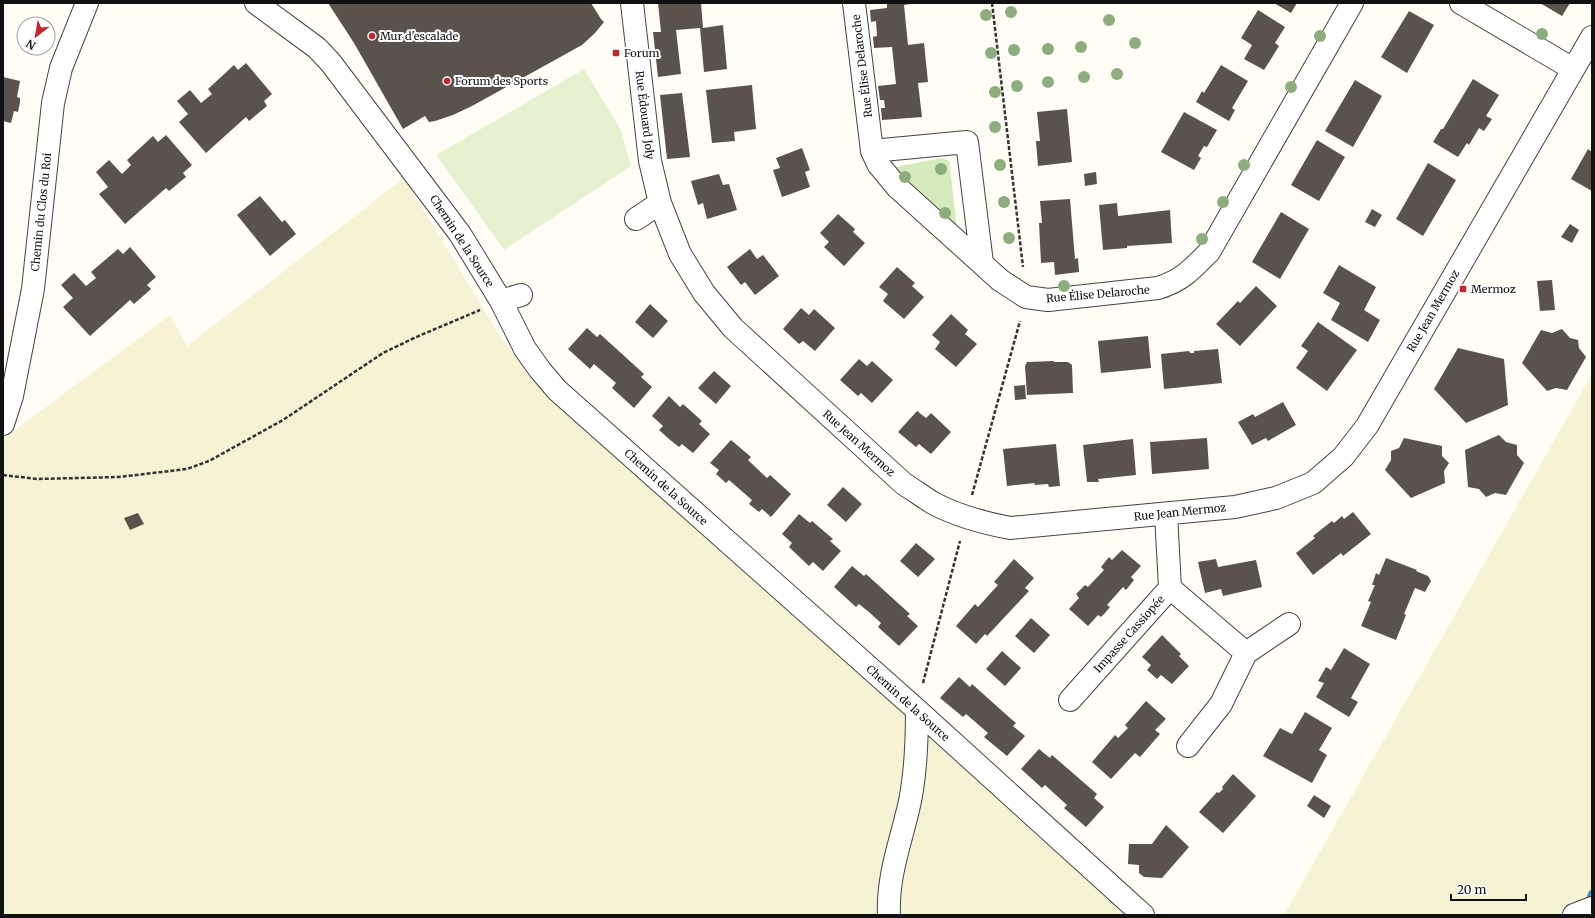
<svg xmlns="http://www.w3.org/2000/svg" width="1595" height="918" viewBox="0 0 1595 918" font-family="Merriweather,serif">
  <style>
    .farmland { fill: #f6f3d4 }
    .green { fill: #d5ebbd }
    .pitch { fill: #e6f2cf }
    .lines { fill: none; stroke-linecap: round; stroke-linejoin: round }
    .stream { stroke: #3f96cf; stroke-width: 8 }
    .building { fill: #5a524d }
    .street-casing { stroke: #444; stroke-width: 24 }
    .path { stroke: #333; stroke-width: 2.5; stroke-dasharray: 4 2; stroke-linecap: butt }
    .street { stroke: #fff; stroke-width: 22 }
    .tree { fill: #8dad7f }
    .poi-dot { fill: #c4262e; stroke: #fff; stroke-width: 1.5 }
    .labels { text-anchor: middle; stroke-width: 4; stroke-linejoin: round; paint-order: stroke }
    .poi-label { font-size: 11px; fill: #111; stroke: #fff; text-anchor: start }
    .street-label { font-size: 11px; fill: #111; stroke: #fff }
  </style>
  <rect width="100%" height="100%" fill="#fffdf5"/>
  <path class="farmland" d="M404,178L502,339L549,397L1130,915H3V439L170,315L187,346Z
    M1592,374V915H1284Z"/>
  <path class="green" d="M942,158L949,161L957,227L892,172L895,167Z"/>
  <path class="pitch" d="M584,69L621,130L631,166L504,250L436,155Z"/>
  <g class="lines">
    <path class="stream" d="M1587,907L1592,894"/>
  </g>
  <path class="building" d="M328,3H591L601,19L604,22L595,33L582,45L472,106L453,115L435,121L429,122L425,116L403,129L354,43Z
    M658,3H701L703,28L723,25L727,69L704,72L700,28L676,30L681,74L658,77L653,32H661Z
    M887,3H915L904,5L908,45L924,43L928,82L918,83L922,117L882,120L881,108H885L884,100H880L878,86L896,84L892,47L874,48L873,37L877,36L876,21L871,22L870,10L887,8Z
    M1274,3H1297L1291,13Z
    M1540,3H1570L1562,16Z
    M1258,10L1285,27L1275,43L1279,46L1264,70L1244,59L1252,45L1241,38Z
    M1409,11L1434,25L1407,73L1381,57Z
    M246,63L272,94L264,101L267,106L249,121L246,117L206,153L179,122L188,114L177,101L190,90L201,103L212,94L208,89L234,65L238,70Z
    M1221,65L1248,81L1232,108L1235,110L1229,121L1196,102L1202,91L1204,93Z
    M3,77L20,81L17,97L20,98V102L18,112L14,111L11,123L3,121Z
    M1473,79L1499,95L1486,116L1492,119L1484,131L1479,128L1469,145L1467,143L1458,157L1433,142L1441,129H1443Z
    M1355,80L1382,96L1353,147L1325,131Z
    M752,85L756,129L734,132L735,141L712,143L706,90Z
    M682,93L690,157L667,159L660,95Z
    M1067,109L1072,162L1038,166L1036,141H1040L1037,112Z
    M1184,112L1217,130L1207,147L1204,146L1198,156L1201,158L1194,170L1161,152Z
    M166,135L192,165L183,173L186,177L169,191L166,188L125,224L99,194L108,187L96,172L109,160L122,174L131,165L127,160L153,136L158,142Z
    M1317,140L1345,157L1319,201L1291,185Z
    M802,148L810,170L805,172L810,187L782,197L773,170L780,168L776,158Z
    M1588,149L1592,152V191L1571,179Z
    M1428,163L1456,180L1423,236L1396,219Z
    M1096,172L1097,184L1085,186L1084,174Z
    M719,174L723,185L729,184L737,210L707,219L703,203L698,205L691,181Z
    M260,196L282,222L285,220L296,234L270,256L237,215Z
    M1070,199L1075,259L1078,258L1079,272L1055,275L1054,262L1041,263L1039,223H1042L1040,201Z
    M1117,203L1118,216L1170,210L1172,243L1127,246V248L1103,250L1099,205Z
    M1372,209L1382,215L1375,227L1365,222Z
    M1281,212L1309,229L1280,279L1252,262Z
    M838,214L855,229L853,232L865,243L844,266L824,247L829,242L820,233Z
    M1570,224L1579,230L1572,243L1561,237Z
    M130,247L156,277L147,285L151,289L134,304L130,300L90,336L63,307L73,298L61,285L74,273L86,286L96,278L91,272L118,249L123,254Z
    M750,249L757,259L763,255L779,276L755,295L745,282L741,285L727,267Z
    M1339,265L1376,287L1364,310L1380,320L1368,342L1331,320L1340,303L1323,293Z
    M897,267L915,283L912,286L924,297L904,319L883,301L888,294L879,287Z
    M1552,280L1555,310L1540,311L1537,281Z
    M1256,286L1277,306L1240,346L1216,324L1238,301L1240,303Z
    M650,304L668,321L653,338L635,322Z
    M801,308L809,315L814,309L835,328L815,351L803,341L799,344L783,329Z
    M951,314L968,330L965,334L977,344L956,367L935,349L940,342L932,335Z
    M1318,322L1357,350L1327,391L1296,368L1308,351L1301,346Z
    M587,328L597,337L600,334L610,343L644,374L641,377L652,387L634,408L612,388L616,383L594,364L590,369L568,349Z
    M1562,329L1570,338L1578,340L1579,348L1586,357L1567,390L1556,388L1547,391L1522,363L1541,330L1552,333Z
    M1148,336L1151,368L1101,373L1098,341Z
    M1458,348L1504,359L1508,405L1466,423L1434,389Z
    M1218,349L1222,383L1164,389L1161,354L1189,351L1190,353H1194V351Z
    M859,359L867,366L872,361L893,380L872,403L861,393L858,396L840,380Z
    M1054,361V362H1068L1072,365L1073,393L1027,395L1025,366L1027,362Z
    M714,371L731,386L716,404L698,388Z
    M1025,385L1026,399L1015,400L1014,386Z
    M669,396L680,407L683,404L702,421L699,424L710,434L693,453L682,444L679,447L669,439L659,430L663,426L652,416Z
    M1283,402L1296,425L1268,441L1266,438L1252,445L1238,422L1253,414L1255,417Z
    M917,411L926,418L931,413L951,432L931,454L919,444L916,447L898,432Z
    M1499,435L1506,442L1517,445V455L1524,463L1506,495L1495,493L1486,497L1479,489L1468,487L1465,450Z
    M1207,438L1209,469L1152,474L1150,442Z
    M1404,438L1442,446V456L1449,463L1444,471L1445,483L1411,498L1385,470L1391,460V451L1399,448Z
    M1133,439L1136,475L1098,479L1099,482H1087L1083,445Z
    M731,440L751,457L748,460L767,478L770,475L791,494L771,517L762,509L759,512L749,504L752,500L729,480L726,483L716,474L719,470L710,463Z
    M1056,444L1060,486L1049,487L1048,484L1034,485L1035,483L1007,486L1003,449Z
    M843,487L862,504L846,522L827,505Z
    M1353,512L1371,534L1343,556L1341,553L1313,575L1296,553L1315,538L1313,536L1332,521L1334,523L1342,516L1344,519Z
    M138,513L144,524L130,530L124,518Z
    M799,514L810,523L812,521L833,539L830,541L841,551L823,571L813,562L809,566L789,547L792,543L782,534Z
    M916,543L935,559L918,577L900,561Z
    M1122,550L1141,566L1131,577L1134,580L1126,590L1123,587L1107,605L1110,607L1105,613L1101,617L1098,615L1088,626L1069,609L1079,598L1076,594L1085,585L1088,587L1104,570L1101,567L1109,557L1112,560Z
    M1386,558L1417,570L1416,571L1428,576L1431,581L1425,592L1415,588L1404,614L1406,615L1396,640L1361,626L1371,602L1368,601L1375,585H1372L1376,573L1379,575Z
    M1014,559L1034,578L1025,588L1029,591L987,636L985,634L976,644L956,626L975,604L978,607L998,585L994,582Z
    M1216,559L1218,567L1256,560L1262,587L1223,596L1221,589L1205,593L1198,562Z
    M852,566L864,576L866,574L910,614L907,616L918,626L899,646L878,627L881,623L870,613L859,604L856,607L834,587Z
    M1031,618L1050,635L1034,653L1015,636Z
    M1162,635L1181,654L1179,656L1189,666L1172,684L1161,675L1157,679L1147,670L1151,665L1142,657Z
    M1344,648L1370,664L1351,698L1358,702L1349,717L1316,697L1324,683L1318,681L1326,667L1331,670Z
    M1002,651L1021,668L1005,686L986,669Z
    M959,677L970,687L972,684L1010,718L1016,723L1013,726L1025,736L1007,756L984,737L988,733L966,714L963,717L940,698Z
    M1146,701L1166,719L1155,730L1160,734L1140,757L1135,753L1111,779L1092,762L1115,735L1118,738L1128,728L1125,725Z
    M1305,712L1332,728L1319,750L1327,755L1312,783L1263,756L1280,728L1292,734Z
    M1039,749L1050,758L1052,755L1097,794L1094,798L1104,807L1086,827L1064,808L1067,805L1045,785L1042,788L1021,769Z
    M1233,774L1256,796L1223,833L1199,812L1217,792L1219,793L1223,789L1222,787Z
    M1314,795L1331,806L1324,818L1307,806Z
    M1166,825L1189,847L1162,878L1144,877L1139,873V865L1128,864L1129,844H1152Z"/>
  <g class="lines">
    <g class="street-casing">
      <path id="street" d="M256,3L317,48L331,63L460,234L501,301L525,349L540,370L557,390L917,710L1143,915
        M632,3L650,161L660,203L680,254L704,293L733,328L904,484C914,490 923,497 933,503C957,516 984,523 1010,528L1235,507L1276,498L1313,483L1343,457L1367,426L1592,37
        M854,3L872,151L878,164L897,187L1000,280L1026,297L1048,300L1158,288C1183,280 1191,270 1209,252L1352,3
        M1461,3L1573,69
        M872,151L967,142L982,263
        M636,219L660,203
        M501,301L521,295
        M3,424L12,396L33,289L53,103L61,68L87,3
        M1170,588L1246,653
        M1070,700L1170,588L1166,514
        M1188,746L1221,704L1246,653L1289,624
        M889,915C887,875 902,839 910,801C916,771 917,740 917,710
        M1574,915L1592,908"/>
    </g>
    <path class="path" d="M992,3L1023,267
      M3,475L37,479L119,477L187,469L209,461L283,420L383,353L414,338L480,310
      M972,495L1020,321
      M923,683L960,541"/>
    <use href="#street" class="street"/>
  </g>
  <g class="tree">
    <circle cx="1011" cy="12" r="6"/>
    <circle cx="986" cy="15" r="6"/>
    <circle cx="1109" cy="20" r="6"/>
    <circle cx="1542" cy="34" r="6"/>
    <circle cx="1320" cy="36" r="6"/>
    <circle cx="1135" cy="43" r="6"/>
    <circle cx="1081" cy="47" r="6"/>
    <circle cx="1048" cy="49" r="6"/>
    <circle cx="1014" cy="50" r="6"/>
    <circle cx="991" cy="53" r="6"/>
    <circle cx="1117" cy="74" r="6"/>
    <circle cx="1084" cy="77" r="6"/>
    <circle cx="1048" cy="82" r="6"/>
    <circle cx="1017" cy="86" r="6"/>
    <circle cx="1291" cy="87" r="6"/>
    <circle cx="995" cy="92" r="6"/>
    <circle cx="995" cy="127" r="6"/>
    <circle cx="1000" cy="165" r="6"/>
    <circle cx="1244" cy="165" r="6"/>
    <circle cx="941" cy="169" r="6"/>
    <circle cx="905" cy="177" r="6"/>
    <circle cx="1004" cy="202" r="6"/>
    <circle cx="1223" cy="202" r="6"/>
    <circle cx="945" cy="213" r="6"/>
    <circle cx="1009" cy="238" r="6"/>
    <circle cx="1202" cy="239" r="6"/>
    <circle cx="1064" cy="286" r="6"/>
  </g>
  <g class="poi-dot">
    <circle cx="372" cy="36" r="4"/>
    <rect x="612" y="49" width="8" height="8" rx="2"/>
    <circle cx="447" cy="81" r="4"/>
    <rect x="1459" y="285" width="8" height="8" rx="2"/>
  </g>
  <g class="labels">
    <g class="poi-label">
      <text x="380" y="40">Mur d'escalade</text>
      <text x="624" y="57">Forum</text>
      <text x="455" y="85">Forum des Sports</text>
      <text x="1471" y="293">Mermoz</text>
    </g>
    <g class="street-label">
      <text transform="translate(862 66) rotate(-97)" y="4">Rue Élise Delaroche</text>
      <text transform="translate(645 115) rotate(83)" y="4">Rue Édouard Joly</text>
      <text transform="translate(41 212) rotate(-84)" y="4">Chemin du Clos du Roi</text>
      <text transform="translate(462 241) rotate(57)" y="4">Chemin de la Source</text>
      <text transform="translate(1098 294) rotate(-5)" y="4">Rue Élise Delaroche</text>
      <text transform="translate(1433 311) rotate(-60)" y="4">Rue Jean Mermoz</text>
      <text transform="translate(859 443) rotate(42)" y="4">Rue Jean Mermoz</text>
      <text transform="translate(666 487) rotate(42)" y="4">Chemin de la Source</text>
      <text transform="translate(1180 512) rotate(-6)" y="4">Rue Jean Mermoz</text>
      <text transform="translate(1129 634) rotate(-48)" y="4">Impasse Cassiopée</text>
      <text transform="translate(908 703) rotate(42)" y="4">Chemin de la Source</text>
    </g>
  </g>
  <rect width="1595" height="918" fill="none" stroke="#111111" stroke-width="8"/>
  <g transform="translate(36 36) rotate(211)"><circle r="19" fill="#ffffff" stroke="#a0a0a0"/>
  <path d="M0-3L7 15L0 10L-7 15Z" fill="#c4262e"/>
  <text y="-6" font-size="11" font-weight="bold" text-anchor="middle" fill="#111111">N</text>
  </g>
  <path d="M1451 894v6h75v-6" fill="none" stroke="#111111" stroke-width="2"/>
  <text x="1457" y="894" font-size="12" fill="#111111" stroke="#ffffff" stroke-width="3" paint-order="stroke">20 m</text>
</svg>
